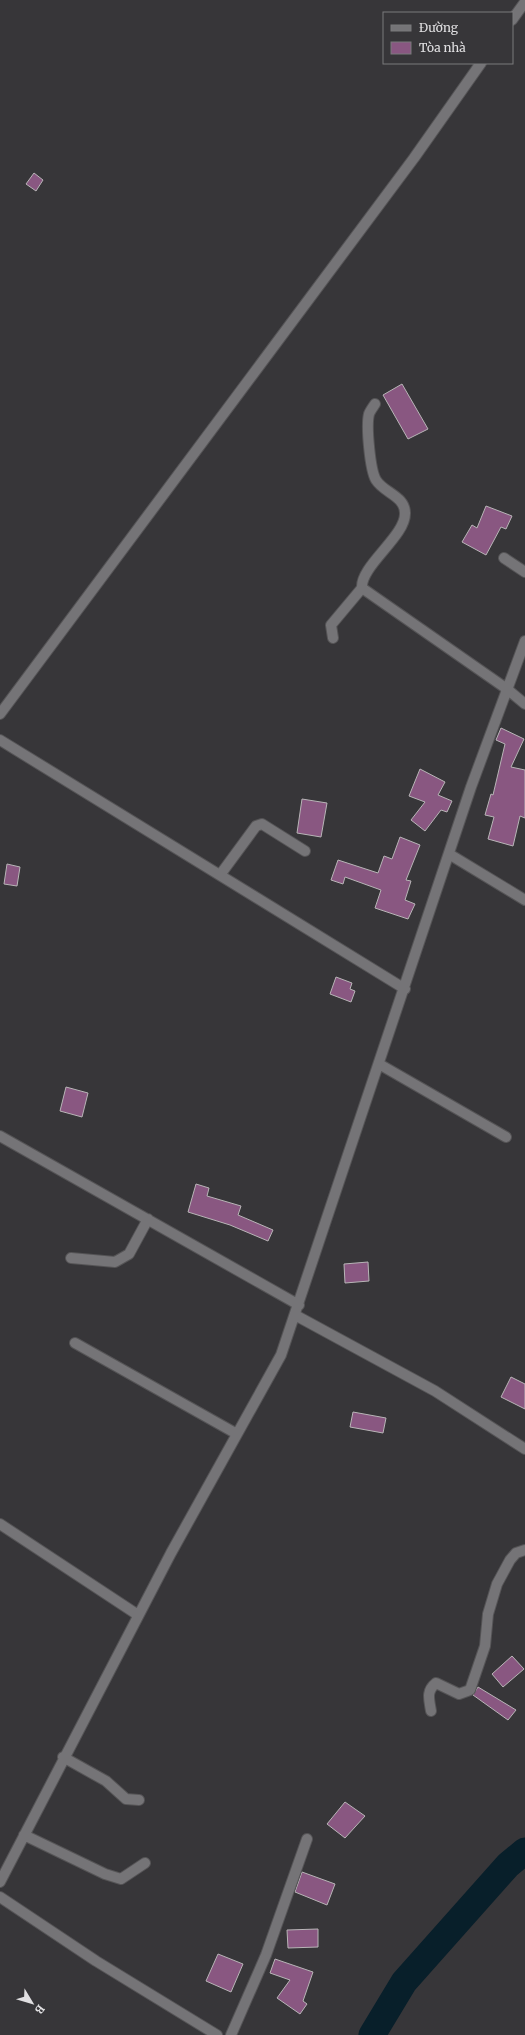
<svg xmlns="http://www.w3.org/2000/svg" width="525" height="2035" viewBox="0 0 525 2035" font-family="Merriweather,serif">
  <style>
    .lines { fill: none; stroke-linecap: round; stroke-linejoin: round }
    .river { stroke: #081f2a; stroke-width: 27 }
    .building { fill: #895781; stroke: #b8b5b7 }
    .minor-casing { stroke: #555456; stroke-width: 12 }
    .minor { stroke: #757477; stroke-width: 10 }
  </style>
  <rect width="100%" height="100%" fill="#373639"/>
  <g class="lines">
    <path class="river" d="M372,2035L404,1982L508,1865L525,1851"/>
  </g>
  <path class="building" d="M34,173L43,180L36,191L26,184Z
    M402,384L428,429L408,439L383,395Z
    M486,506L512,516L506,529L501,527L486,555L462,542L472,525L477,528Z
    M501,728L524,739L511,767L525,770V818L520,816L513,846L488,839L494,817L485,815L491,794L493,795L505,744L496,740Z
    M420,769L445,782L438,795L452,801L447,812L441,810L425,831L411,820L425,802L409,796Z
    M302,799L327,803L321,837L297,833Z
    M400,837L420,845L406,880L411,881L405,900L415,904L408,919L375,908L381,890L345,877L343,884L331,880L338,860L378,873L384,856L392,859Z
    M7,864L20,867L17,886L4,884Z
    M336,977L352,983L350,989L355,991L351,1002L330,994Z
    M66,1087L88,1093L82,1117L60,1111Z
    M196,1184L209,1188L207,1196L241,1206L238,1215L273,1230L268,1241L230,1225L188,1212Z
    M368,1262L369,1281L345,1283L344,1264Z
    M511,1377L525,1384V1409L501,1397Z
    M353,1412L386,1418L383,1433L350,1427Z
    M512,1656L524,1669L503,1687L492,1674Z
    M478,1687L516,1710L508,1720L473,1695Z
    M345,1802L365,1816L345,1838L327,1824Z
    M302,1872L335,1884L327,1905L295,1892Z
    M318,1929V1947L288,1948L287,1930Z
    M218,1954L243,1964L231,1992L206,1981Z
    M275,1959L313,1972L303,2001L307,2004L300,2014L277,1998L290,1980L270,1973Z"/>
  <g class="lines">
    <g class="minor-casing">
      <path id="minor" d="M512,20L525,2
        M375,404C373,407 370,411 369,414C366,426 370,470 376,480C384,493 405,496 405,513C406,536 360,566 362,588L507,689L525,704
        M504,558L525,572
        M333,638L331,625L362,588
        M0,714L414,158L481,63
        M0,740L405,989
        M449,854L525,900
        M220,875L256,826L262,824L305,851
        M379,1064L506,1137
        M0,1136L299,1305
        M71,1258L115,1262L129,1254L148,1219
        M295,1315L435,1391L525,1449
        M75,1343L237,1434
        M0,1524L138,1615
        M431,1711C429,1699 426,1691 436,1683L459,1694L470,1690L485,1646L488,1614L497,1584L510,1560L516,1553L525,1550
        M63,1757L106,1781L126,1799L139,1800
        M24,1835L105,1874L121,1879L145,1863
        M0,1882L171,1553L281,1355L471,787L525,641
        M0,1897L96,1961L217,2035
        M231,2035L266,1955L307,1839"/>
    </g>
    <use href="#minor" class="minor"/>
  </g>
  <rect x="383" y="12" width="130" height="52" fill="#373639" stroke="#7b7a7d"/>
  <rect x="391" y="25" width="20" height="6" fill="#757477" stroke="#7b7a7d"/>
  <text x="419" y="32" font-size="12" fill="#e1e0e2">Đường</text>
  <rect x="391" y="42" width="20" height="12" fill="#895781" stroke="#7b7a7d"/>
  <text x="419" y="52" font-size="12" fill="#e1e0e2">Tòa nhà</text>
  <g transform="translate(32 2003) rotate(128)" stroke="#373639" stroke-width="3" paint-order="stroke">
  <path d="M0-3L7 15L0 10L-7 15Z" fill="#e1e0e2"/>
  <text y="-6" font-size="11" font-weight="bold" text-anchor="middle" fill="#e1e0e2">B</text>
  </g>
</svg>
